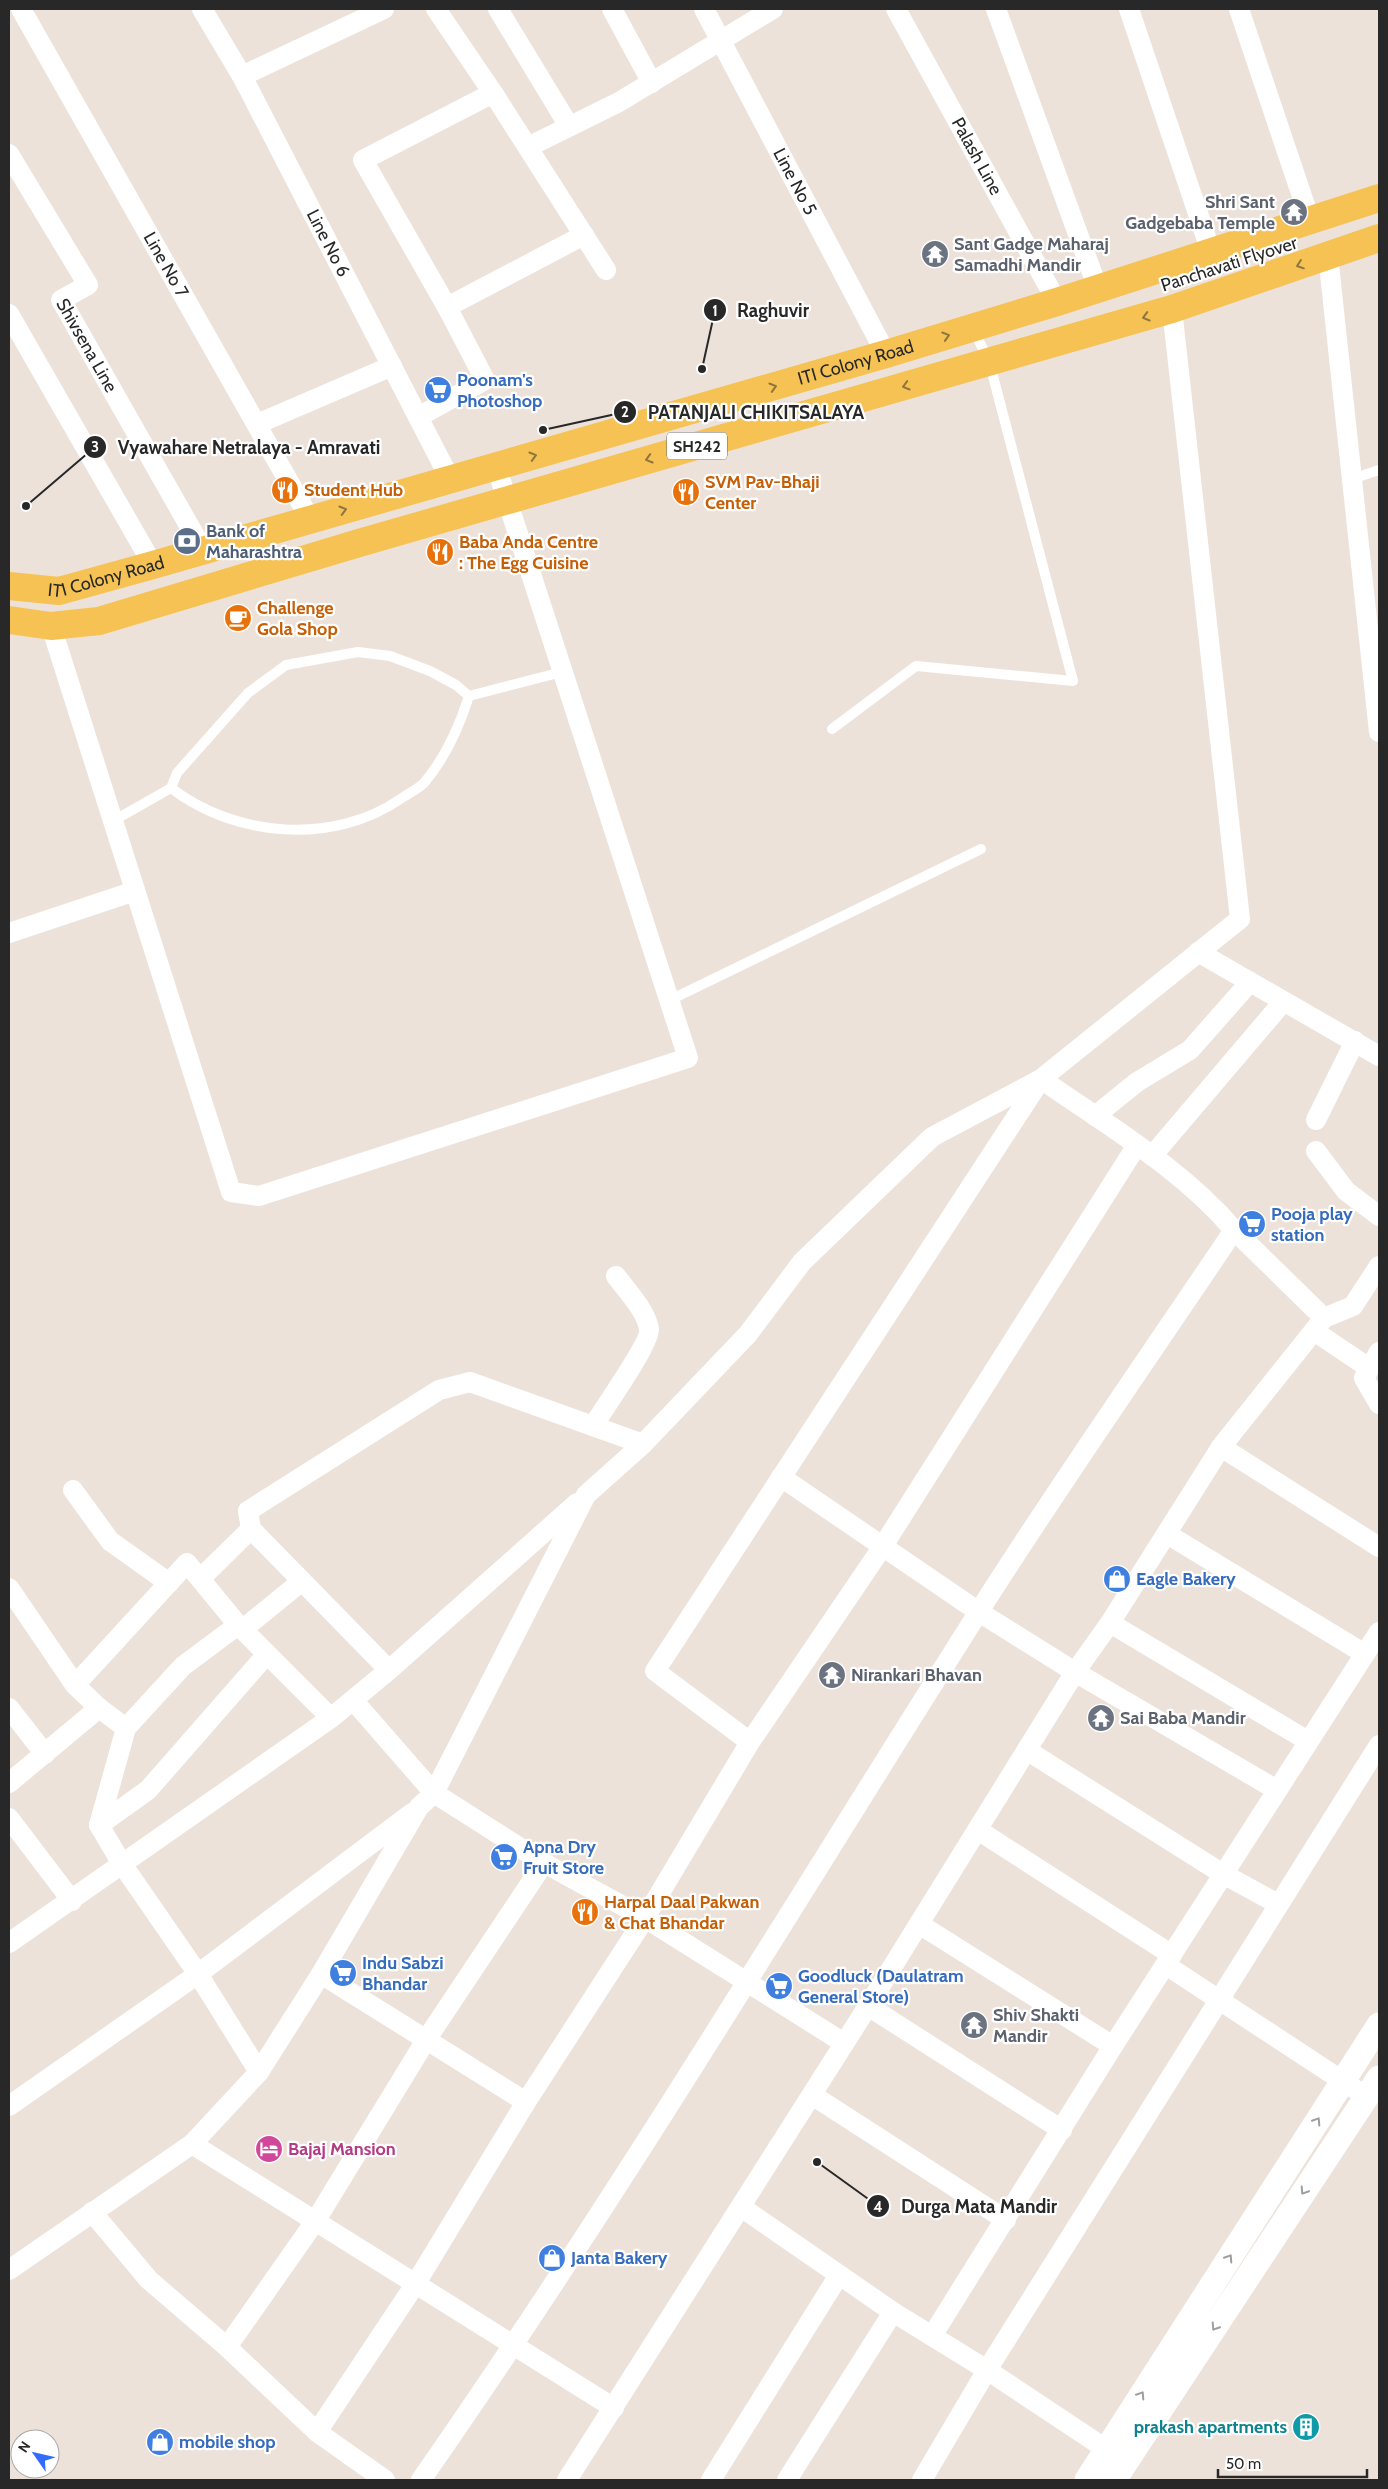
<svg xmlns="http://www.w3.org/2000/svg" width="1388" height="2489" viewBox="0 0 1388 2489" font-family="Cabin,sans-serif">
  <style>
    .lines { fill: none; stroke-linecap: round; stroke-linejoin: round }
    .service { stroke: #fff; stroke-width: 10 }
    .minor { stroke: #fff; stroke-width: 20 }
    .tertiary { stroke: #fff; stroke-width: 25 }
    .primary { stroke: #f6c253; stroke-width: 28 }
    .oneway { stroke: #8f753e }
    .oneway2 { stroke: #9e9e9e }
    .labels { text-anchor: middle; stroke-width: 4.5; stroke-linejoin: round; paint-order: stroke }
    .shield { fill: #fff; stroke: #686868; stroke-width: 1 }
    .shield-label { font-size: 16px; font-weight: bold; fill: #282828 }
    .street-label { font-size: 18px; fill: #282828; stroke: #fff }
    .worship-label { font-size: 18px; font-weight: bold; fill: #5b616d; stroke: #fff; text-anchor: start }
    .shop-label { font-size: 18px; font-weight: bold; fill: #366cbe; stroke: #fff; text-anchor: start }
    .food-label { font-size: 18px; font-weight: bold; fill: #c56008; stroke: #fff; text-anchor: start }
    .service-label { font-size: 18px; font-weight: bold; fill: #4e5e75; stroke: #fff; text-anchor: start }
    .hotel-label { font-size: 18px; font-weight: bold; fill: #b23c85; stroke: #fff; text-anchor: start }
    .culture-label { font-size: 18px; font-weight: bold; fill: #0d838f; stroke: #fff; text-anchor: end }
    .leader { fill: none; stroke: #282828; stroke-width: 2 }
    .callout-dot { fill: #282828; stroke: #fff; stroke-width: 2 }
    .mark-label { font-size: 15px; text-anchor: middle; font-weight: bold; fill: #fff }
    .callout-label { font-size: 19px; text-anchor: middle; font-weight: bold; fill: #282828; stroke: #fff; stroke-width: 4.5; stroke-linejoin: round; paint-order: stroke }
  </style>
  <rect width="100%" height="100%" fill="#ece2d9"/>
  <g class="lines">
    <path class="service" d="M1352,479L1379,470
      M832,729L916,666L1073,681L989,361L973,329
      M171,788C235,837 333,846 402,798C409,793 418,789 424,783C446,757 459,728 469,696
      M113,821L171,788L177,773L248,693L286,665L358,652L390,656L430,671L456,685L469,696L562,672
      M670,1000L981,849"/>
    <g class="minor">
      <path id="s1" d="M21,9L310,519"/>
      <path id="s2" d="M202,9L242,76L450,479"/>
      <path d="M436,9L493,93L606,270"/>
      <path d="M498,9L569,126"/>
      <path d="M612,9L652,83"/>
      <path id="s3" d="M704,9L886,354"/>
      <path id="s4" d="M896,9L1057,302"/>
      <path d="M996,9L1098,289"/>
      <path d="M1129,9L1211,252"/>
      <path d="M1239,9L1310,220"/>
      <path d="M242,76L384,9"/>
      <path d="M528,147L619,102L773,9"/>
      <path id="s5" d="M9,154L88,285L61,300L203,550"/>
      <path d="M1328,255L1379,732"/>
      <path d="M447,307L584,235"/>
      <path d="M9,314L153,565"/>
      <path d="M418,417L485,380L447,307L363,160L493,93"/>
      <path d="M257,424L392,366"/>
      <path d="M51,626L231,1192L259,1196L688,1058L496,466"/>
      <path d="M9,933L135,891"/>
      <path d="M1198,952L1379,1056"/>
      <path d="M1095,1116L1137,1082L1190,1050L1250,982"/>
      <path d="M1316,1120L1355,1041"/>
      <path d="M1316,1151L1346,1191L1379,1216"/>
      <path d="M1152,1156L1283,1002"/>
      <path d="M1234,1230L1324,1318"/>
      <path d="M1314,1331L1369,1368"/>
      <path d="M1379,1352L1364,1378L1379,1404"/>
      <path d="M593,1426C603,1410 651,1342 649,1329C646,1310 627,1291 616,1276"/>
      <path d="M1221,1447L1379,1547"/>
      <path d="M781,1477L979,1612L1075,1672L1277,1790"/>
      <path d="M73,1490L110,1541L169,1583"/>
      <path d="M1167,1534L1365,1654"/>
      <path d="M201,1578L251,1529"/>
      <path d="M9,1588L75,1685L99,1708L126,1728"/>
      <path d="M1110,1623L1308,1741"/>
      <path d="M238,1625L183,1666L126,1728L99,1825L122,1864L198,1974L259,2072"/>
      <path d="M243,1629L302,1581"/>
      <path d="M389,1670L251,1529L248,1511L439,1390L470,1382L643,1444"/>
      <path d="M75,1685L187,1563L238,1625L331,1718"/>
      <path d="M353,1700L434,1793L544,1863L645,1918L844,2043"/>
      <path d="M9,1708L45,1754"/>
      <path d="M1028,1751L1223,1874L1278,1904"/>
      <path d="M9,1783L99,1708"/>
      <path d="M9,1818L72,1901"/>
      <path d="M99,1825L148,1790L267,1654"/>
      <path d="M978,1830L1172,1955"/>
      <path d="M919,1924L1113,2046"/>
      <path d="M9,1943L331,1718L389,1670L577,1503"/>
      <path d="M1166,1965L1367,2097"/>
      <path d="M321,1974L526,2102"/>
      <path d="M868,2006L1062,2130"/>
      <path d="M812,2095L1006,2220"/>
      <path d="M9,2106L198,1974L412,1813"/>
      <path d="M192,2144L614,2408"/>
      <path d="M741,2207L893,2312L987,2370L1106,2449L1111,2463"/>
      <path d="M92,2212L149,2280L227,2347L317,2432L385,2480"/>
      <path d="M9,2270L192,2144L259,2072L321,1974L419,1807L434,1793L586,1495L643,1444L748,1334L802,1262L932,1137L1041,1079L1240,919L1172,309"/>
      <path d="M932,2336L1113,2046L1379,1632"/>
      <path d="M227,2347L316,2220L426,2040L544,1863"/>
      <path d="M317,2432L416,2283L526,2102L645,1918L750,1742L883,1546L1137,1145"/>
      <path d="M421,2480C617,2199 793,1905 976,1616C1059,1485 1148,1358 1234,1230C1181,1168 1107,1125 1041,1079L655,1671L750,1742"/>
      <path d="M567,2480L868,2006L1075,1672L1110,1623L1221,1447L1324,1318L1353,1306L1379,1266"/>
      <path d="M711,2480L839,2275"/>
      <path d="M787,2480L893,2312"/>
      <path d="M922,2480L987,2370L1379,1745"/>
    </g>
    <path class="tertiary" d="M1087,2480L1379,2025
      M1114,2480L1379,2078"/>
    <g class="primary">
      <path id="s6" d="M9,586L59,591L153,565L886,354L1057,302L1379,198"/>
      <path d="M9,620L51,626L99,621L359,543L1172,309L1379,238"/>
    </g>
  </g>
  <defs><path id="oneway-chevron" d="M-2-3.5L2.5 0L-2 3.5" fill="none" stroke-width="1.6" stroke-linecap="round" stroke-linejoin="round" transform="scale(1.25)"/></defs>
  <g class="oneway">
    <use href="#oneway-chevron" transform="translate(1300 265) rotate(161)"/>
    <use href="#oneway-chevron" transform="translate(1146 317) rotate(164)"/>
    <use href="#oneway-chevron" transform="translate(946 336) rotate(-17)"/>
    <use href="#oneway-chevron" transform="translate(906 386) rotate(164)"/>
    <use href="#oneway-chevron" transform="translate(773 387) rotate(-16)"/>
    <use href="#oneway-chevron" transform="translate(533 456) rotate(-16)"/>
    <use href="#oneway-chevron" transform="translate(649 459) rotate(164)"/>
    <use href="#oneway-chevron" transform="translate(343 510) rotate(-16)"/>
  </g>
  <g class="oneway2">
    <use href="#oneway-chevron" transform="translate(1317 2121) rotate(-57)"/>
    <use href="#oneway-chevron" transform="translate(1304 2191) rotate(123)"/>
    <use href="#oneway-chevron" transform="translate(1229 2258) rotate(-57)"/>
    <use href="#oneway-chevron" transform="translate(1215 2327) rotate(123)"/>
    <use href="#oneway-chevron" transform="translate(1141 2395) rotate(-57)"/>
  </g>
  <defs>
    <g id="temple-disc" transform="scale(1.4375)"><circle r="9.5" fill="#6b7280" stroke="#fff"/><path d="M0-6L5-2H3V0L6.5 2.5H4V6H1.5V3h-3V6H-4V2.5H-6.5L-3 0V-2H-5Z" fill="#fff"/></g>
    <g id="supermarket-disc" transform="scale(1.4375)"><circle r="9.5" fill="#3f7fe0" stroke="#fff"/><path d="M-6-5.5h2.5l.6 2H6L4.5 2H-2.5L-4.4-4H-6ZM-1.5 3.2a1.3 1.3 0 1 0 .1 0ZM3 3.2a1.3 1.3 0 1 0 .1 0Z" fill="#fff"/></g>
    <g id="restaurant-disc" transform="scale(1.4375)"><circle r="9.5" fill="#e8710a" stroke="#fff"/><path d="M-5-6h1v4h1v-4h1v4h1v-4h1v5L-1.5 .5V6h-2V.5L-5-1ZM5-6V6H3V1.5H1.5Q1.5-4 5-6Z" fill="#fff"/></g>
    <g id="bank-disc" transform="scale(1.4375)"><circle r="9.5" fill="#5c6f8a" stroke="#fff"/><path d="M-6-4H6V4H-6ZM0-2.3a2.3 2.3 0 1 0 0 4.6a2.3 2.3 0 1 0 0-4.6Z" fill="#fff"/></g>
    <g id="cafe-disc" transform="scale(1.4375)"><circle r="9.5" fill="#e8710a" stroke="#fff"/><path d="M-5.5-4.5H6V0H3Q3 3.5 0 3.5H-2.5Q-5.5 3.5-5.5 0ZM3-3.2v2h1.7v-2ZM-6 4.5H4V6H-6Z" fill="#fff"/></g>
    <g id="shop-disc" transform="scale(1.4375)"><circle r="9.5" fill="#3f7fe0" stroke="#fff"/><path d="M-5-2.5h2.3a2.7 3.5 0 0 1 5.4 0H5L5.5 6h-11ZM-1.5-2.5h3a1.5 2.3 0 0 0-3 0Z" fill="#fff"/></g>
    <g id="hotel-disc" transform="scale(1.4375)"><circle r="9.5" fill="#d1479c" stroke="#fff"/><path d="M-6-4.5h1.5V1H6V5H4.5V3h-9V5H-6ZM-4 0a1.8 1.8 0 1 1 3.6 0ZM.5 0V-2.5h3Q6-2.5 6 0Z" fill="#fff"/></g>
    <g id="building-disc" transform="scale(1.4375)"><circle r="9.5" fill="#0f9aa8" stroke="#fff"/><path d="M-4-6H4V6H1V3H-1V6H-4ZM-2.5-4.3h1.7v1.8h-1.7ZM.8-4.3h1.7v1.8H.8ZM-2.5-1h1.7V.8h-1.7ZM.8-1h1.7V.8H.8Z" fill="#fff"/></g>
  </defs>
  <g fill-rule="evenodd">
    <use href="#temple-disc" x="1294" y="212"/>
    <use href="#temple-disc" x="935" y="254"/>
    <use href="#supermarket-disc" x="438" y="390"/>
    <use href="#restaurant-disc" x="285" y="490"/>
    <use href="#restaurant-disc" x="686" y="492"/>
    <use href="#bank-disc" x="187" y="541"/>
    <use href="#restaurant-disc" x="440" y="552"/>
    <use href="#cafe-disc" x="238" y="618"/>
    <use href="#supermarket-disc" x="1252" y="1224"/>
    <use href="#shop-disc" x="1117" y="1579"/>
    <use href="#temple-disc" x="832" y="1675"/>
    <use href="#temple-disc" x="1101" y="1718"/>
    <use href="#supermarket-disc" x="504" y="1857"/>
    <use href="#restaurant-disc" x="585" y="1912"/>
    <use href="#supermarket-disc" x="343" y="1973"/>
    <use href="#supermarket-disc" x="779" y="1986"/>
    <use href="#temple-disc" x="974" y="2025"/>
    <use href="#hotel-disc" x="269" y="2149"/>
    <use href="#shop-disc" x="552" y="2258"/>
    <use href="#building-disc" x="1306" y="2427"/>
    <use href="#shop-disc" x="160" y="2442"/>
  </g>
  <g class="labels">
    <rect class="shield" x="667" y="432.5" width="60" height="27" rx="4"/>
    <g class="shield-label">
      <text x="697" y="452">SH242</text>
    </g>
    <g class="street-label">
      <text dy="6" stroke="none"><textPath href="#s4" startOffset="168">Palash Line</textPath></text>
      <text dy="6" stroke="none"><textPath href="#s3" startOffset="195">Line No 5</textPath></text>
      <text dy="6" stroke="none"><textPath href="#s2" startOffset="266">Line No 6</textPath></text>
      <text dy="6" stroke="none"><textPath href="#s1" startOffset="294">Line No 7</textPath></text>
      <text transform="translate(1229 264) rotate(-18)" y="6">Panchavati Flyover</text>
      <text dy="6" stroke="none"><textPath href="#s5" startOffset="236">Shivsena Line</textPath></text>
      <text dy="6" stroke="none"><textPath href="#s6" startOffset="879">ITI Colony Road</textPath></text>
      <text dy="6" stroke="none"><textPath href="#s6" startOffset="99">ITI Colony Road</textPath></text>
    </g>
    <g class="worship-label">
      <text x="1275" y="208" text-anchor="end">Shri Sant<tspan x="1275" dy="21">Gadgebaba Temple</tspan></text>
      <text x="954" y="250">Sant Gadge Maharaj<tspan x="954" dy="21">Samadhi Mandir</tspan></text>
      <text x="851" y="1681">Nirankari Bhavan</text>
      <text x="1120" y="1724">Sai Baba Mandir</text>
      <text x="993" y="2021">Shiv Shakti<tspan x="993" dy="21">Mandir</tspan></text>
    </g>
    <g class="shop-label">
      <text x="457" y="386">Poonam's<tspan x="457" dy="21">Photoshop</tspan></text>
      <text x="1271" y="1220">Pooja play<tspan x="1271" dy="21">station</tspan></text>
      <text x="1136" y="1585">Eagle Bakery</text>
      <text x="523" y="1853">Apna Dry<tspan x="523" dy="21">Fruit Store</tspan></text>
      <text x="362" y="1969">Indu Sabzi<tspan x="362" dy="21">Bhandar</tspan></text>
      <text x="798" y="1982">Goodluck (Daulatram<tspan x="798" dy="21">General Store)</tspan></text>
      <text x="571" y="2264">Janta Bakery</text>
      <text x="179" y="2448">mobile shop</text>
    </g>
    <g class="food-label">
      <text x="705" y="488">SVM Pav-Bhaji<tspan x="705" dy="21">Center</tspan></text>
      <text x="304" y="496">Student Hub</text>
      <text x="459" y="548">Baba Anda Centre<tspan x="459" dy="21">: The Egg Cuisine</tspan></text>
      <text x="257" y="614">Challenge<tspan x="257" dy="21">Gola Shop</tspan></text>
      <text x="604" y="1908">Harpal Daal Pakwan<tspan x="604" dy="21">&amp; Chat Bhandar</tspan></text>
    </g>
    <g class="service-label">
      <text x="206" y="537">Bank of<tspan x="206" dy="21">Maharashtra</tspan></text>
    </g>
    <g class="hotel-label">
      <text x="288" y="2155">Bajaj Mansion</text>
    </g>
    <g class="culture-label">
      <text x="1287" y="2433">prakash apartments</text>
    </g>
  </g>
  <path class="leader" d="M702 369L715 310M543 430L625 412M26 506L95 447M817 2162L878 2206"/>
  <g class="callout-dot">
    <circle cx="702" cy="369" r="5"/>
    <circle cx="543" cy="430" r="5"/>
    <circle cx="26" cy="506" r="5"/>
    <circle cx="817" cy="2162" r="5"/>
    <circle cx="715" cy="310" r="12"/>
    <circle cx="625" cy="412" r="12"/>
    <circle cx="95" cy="447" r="12"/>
    <circle cx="878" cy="2206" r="12"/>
  </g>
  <g class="mark-label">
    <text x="715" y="316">1</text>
    <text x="625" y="417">2</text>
    <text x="95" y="452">3</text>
    <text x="878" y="2212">4</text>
  </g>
  <g class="callout-label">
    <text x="773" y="317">Raghuvir</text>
    <text x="756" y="419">PATANJALI CHIKITSALAYA</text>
    <text x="249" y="454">Vyawahare Netralaya - Amravati</text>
    <text x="979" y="2213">Durga Mata Mandir</text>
  </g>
  <rect width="1388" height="2489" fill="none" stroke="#282828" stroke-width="20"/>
  <g transform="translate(35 2454) rotate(304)"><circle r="24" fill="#ffffff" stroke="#a9a9a9"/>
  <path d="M0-4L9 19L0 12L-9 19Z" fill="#336bff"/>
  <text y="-8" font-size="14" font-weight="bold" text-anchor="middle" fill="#282828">N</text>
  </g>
  <path d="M1218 2469v8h149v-8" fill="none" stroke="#282828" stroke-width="2.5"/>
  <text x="1226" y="2469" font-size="15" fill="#282828" stroke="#ffffff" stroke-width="4" paint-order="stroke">50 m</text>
</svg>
